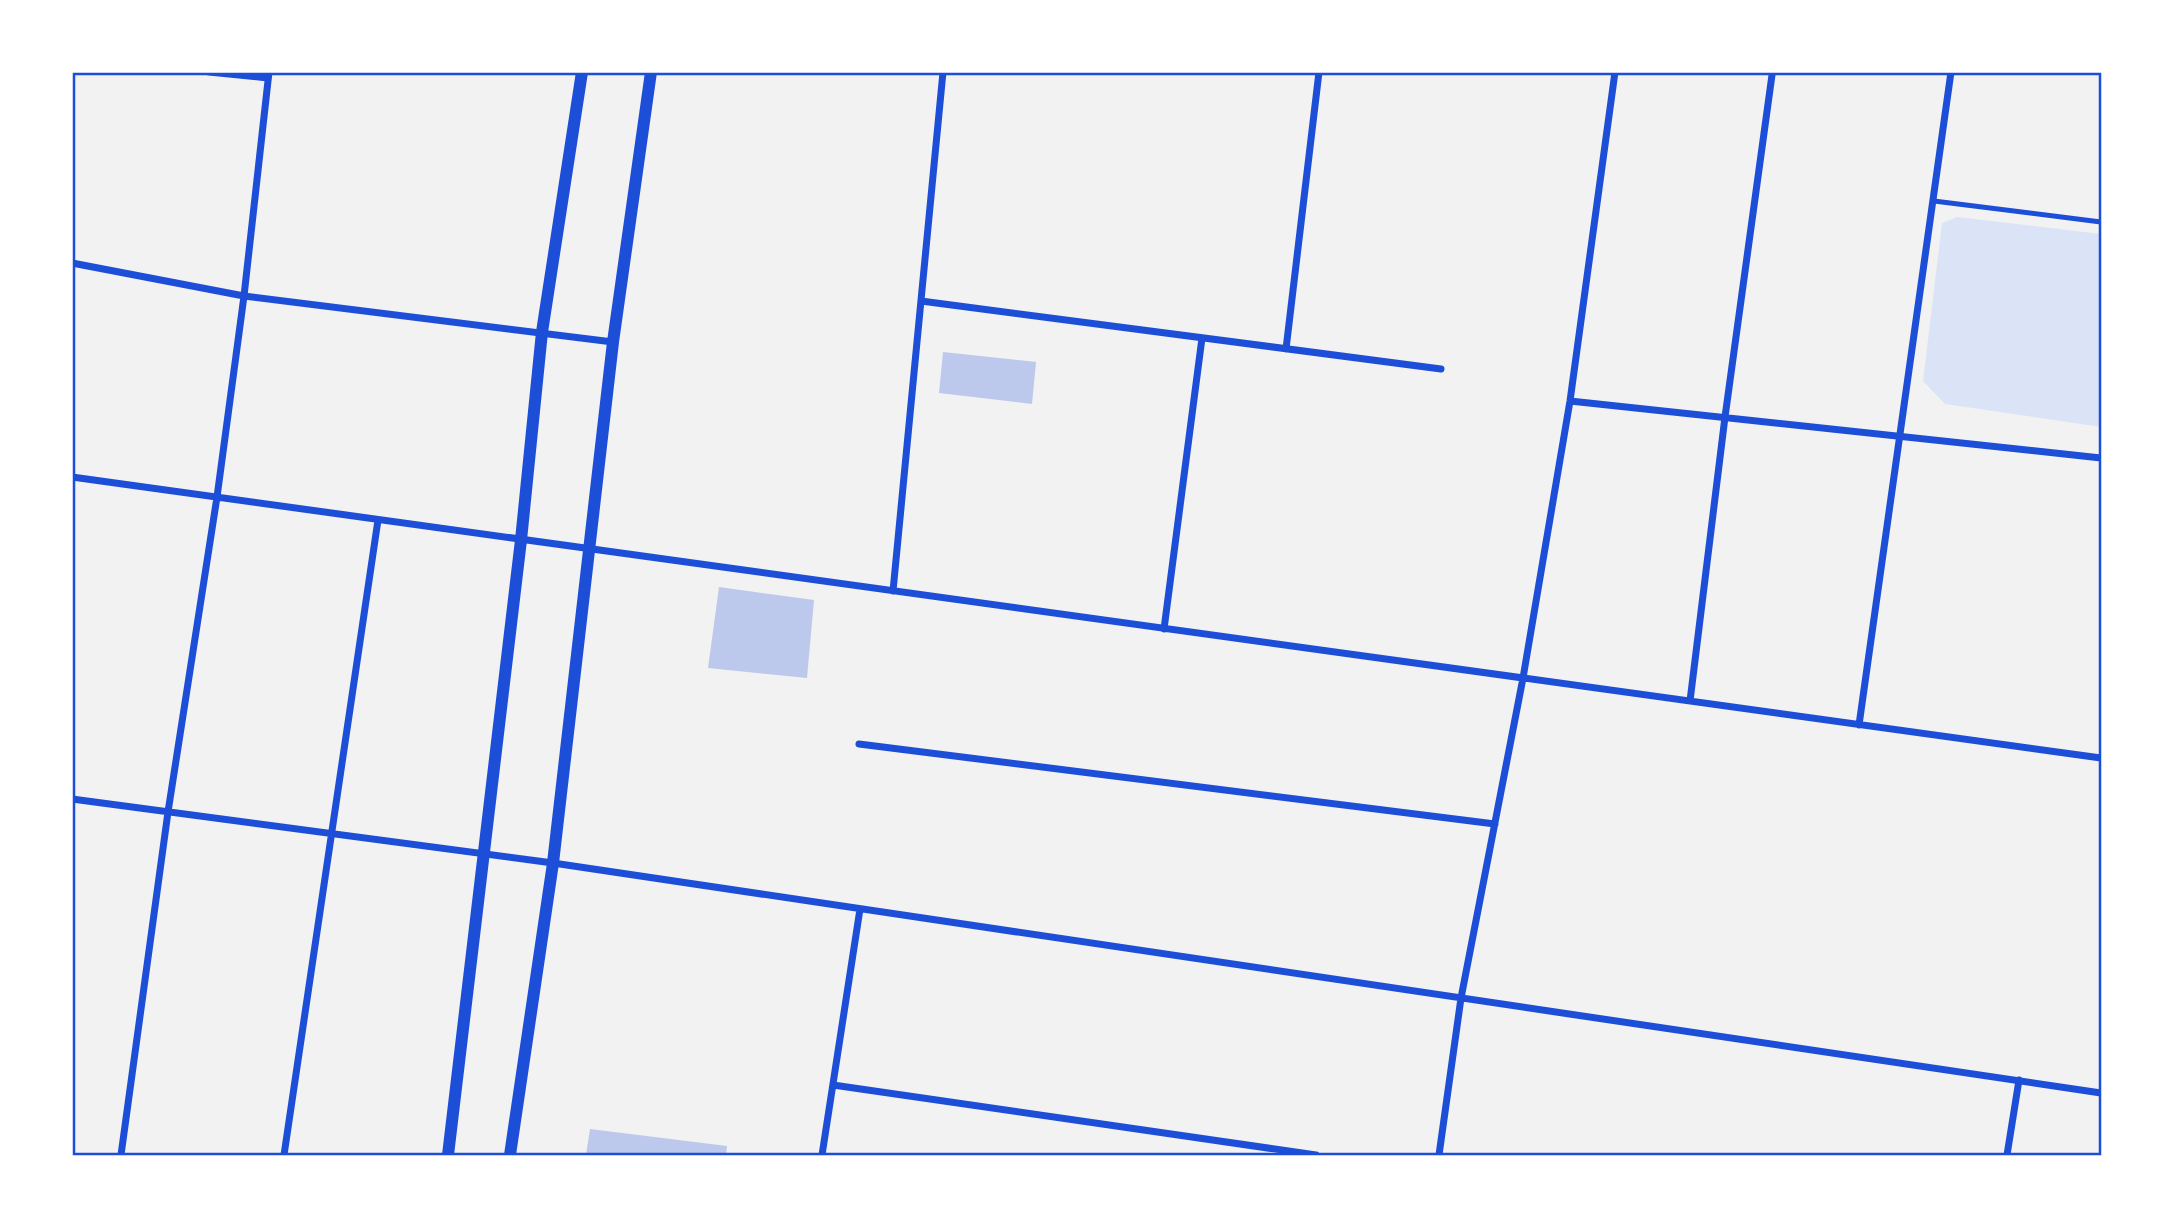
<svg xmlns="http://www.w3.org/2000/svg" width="2173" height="1227" viewBox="0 0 2173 1227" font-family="'Nunito Sans',sans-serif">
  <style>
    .green { fill: #dbe4f7 }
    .building { fill: #bdc9ec }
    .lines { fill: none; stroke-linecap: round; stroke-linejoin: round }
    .service { stroke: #1d4ed8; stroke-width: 5 }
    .minor { stroke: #1d4ed8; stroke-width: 7 }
    .tertiary { stroke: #1d4ed8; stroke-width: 12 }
    .neatline { fill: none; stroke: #1d4ed8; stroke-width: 2.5 }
  </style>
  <rect width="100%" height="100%" fill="#f2f2f2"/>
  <path class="green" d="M1957,217L2101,234V427L1945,404L1923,381L1942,223Z"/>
  <path class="building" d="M943,352L1036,362L1032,404L939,393Z
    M719,587L814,600L807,678L708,668Z
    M590,1129L727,1146L726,1155H586Z"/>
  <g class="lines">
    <path class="service" d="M1934,201L2101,222"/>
    <path class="minor" d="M209,72L268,78
      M72,263L244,296L613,342
      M921,301L1441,369
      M1286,349L1319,72
      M1570,401L2101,458
      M72,477L2101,758
      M893,591L943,72
      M1164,629L1202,338
      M1690,701L1725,417L1772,75
      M1859,725L1951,72
      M859,744L1495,824
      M72,799L553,863L2101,1093
      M833,1085L1316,1155
      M121,1155L168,812L217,497L244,296L269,72
      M284,1155L378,520
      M822,1155L860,909
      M1439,1155L1461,998L1523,678L1570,401L1615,72
      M2007,1155L2019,1080"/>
    <path class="tertiary" d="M448,1155L521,540L542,332L582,72
      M510,1155L553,863L613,342L651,72"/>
  </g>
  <rect width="2173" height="1227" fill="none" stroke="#ffffff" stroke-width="147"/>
  <rect x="74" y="74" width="2026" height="1080" class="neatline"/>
</svg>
